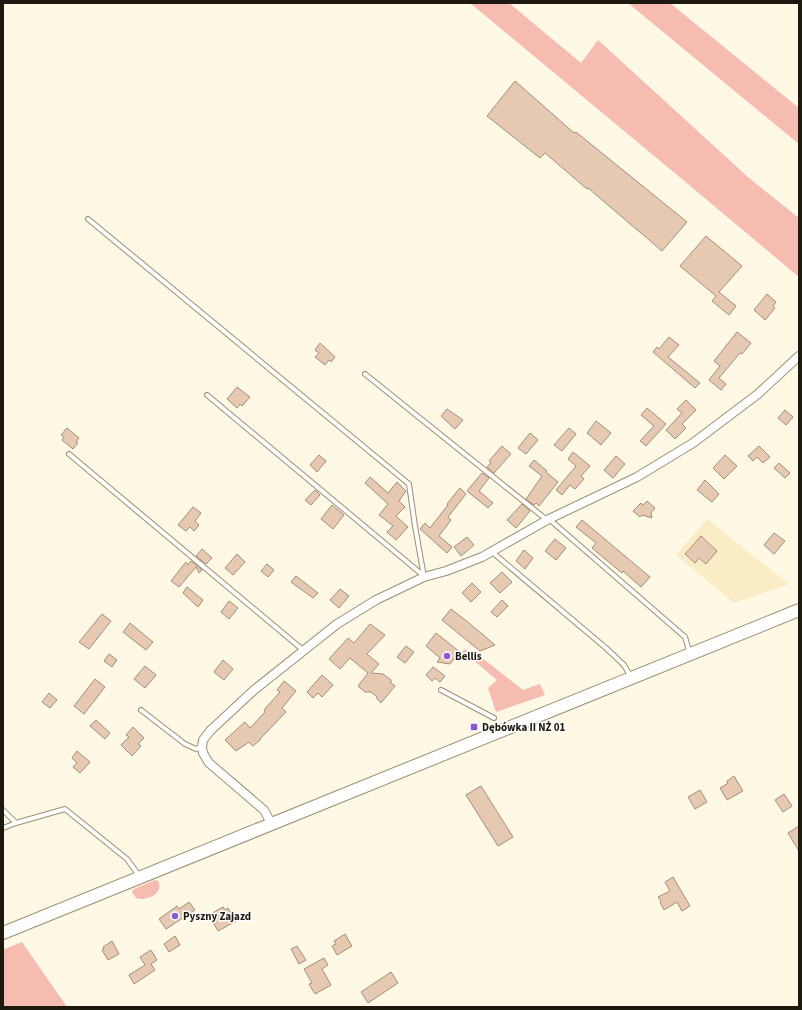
<svg xmlns="http://www.w3.org/2000/svg" width="802" height="1010" viewBox="0 0 802 1010" font-family="'Source Sans 3',sans-serif">
  <style>
    .built { fill: #faedc5 }
    .green { fill: #f6bcb1 }
    .building { fill: #e5c9b3; stroke: #a78d78 }
    .lines { fill: none; stroke-linecap: round; stroke-linejoin: round }
    .lane-casing { stroke: #9a9072; stroke-width: 6 }
    .street-casing { stroke: #9a9072; stroke-width: 10 }
    .secondary-casing { stroke: #9a9072; stroke-width: 14 }
    .lane { stroke: #fff; stroke-width: 4 }
    .street { stroke: #fff; stroke-width: 8 }
    .secondary { stroke: #fff; stroke-width: 12 }
    .poi-dot { fill: #8a58d1; stroke: #fff; stroke-width: 1.5 }
    .labels { text-anchor: middle; stroke-width: 3; stroke-linejoin: round; paint-order: stroke }
    .poi-label { font-size: 11px; font-weight: bold; fill: #1d190e; stroke: #fff; text-anchor: start }
  </style>
  <rect width="100%" height="100%" fill="#fef8e4"/>
  <path class="built" d="M707,519L789,584L734,603L676,555Z"/>
  <path class="green" d="M470,3H509L581,63L598,40L749,178L799,218V277L694,189Z
    M628,3H670L799,108V144Z
    M465,649L474,656L477,654L523,690L540,684L545,695L496,712L488,688L497,680L465,653L462,657L459,655Z
    M155,880L158,881C165,894 145,902 136,898L132,892L134,889Z
    M22,942L67,1007H3V950Z"/>
  <path class="building" d="M515,81L574,133L576,132L687,222L662,251L588,188L587,189L545,153L540,158L487,116Z
    M706,236L742,266L719,292L736,306L729,315L712,301L716,296L680,266Z
    M767,294L776,302L773,306L775,308L765,320L754,310Z
    M737,332L751,343L742,354L740,353L719,378L726,384L721,390L709,380L720,366L714,361Z
    M669,337L679,345L668,357L700,383L695,388L653,352L657,347L659,349Z
    M320,343L335,357L331,362L329,360L325,365L315,357L319,353L315,350Z
    M237,387L250,397L242,406L240,404L237,408L227,399Z
    M686,400L696,410L682,424L686,428L675,439L666,430L682,413L677,409Z
    M647,408L666,424L646,446L640,441L654,426L641,415Z
    M447,409L463,420L455,429L441,416Z
    M785,410L793,417L786,425L778,418Z
    M596,421L611,433L601,445L587,433Z
    M67,428L79,438L76,442L78,443L73,449L62,440L64,437L61,435Z
    M569,428L576,434L562,451L554,445Z
    M530,433L538,440L526,454L518,448Z
    M502,446L511,454L494,473L487,467L491,463L489,461Z
    M759,446L770,457L763,463L757,457L753,461L748,456Z
    M573,452L590,466L581,476L584,479L575,489L570,485L562,495L556,490L576,466L568,459Z
    M319,455L326,461L317,472L310,465Z
    M725,455L737,466L724,479L713,468Z
    M616,456L625,464L613,478L604,470Z
    M534,460L547,471L546,472L558,482L539,506L536,503L534,505L526,499L542,476L529,466Z
    M779,463L790,473L785,478L774,468Z
    M482,473L489,478L479,491L493,503L488,508L467,491Z
    M370,477L388,493L397,482L406,491L399,501L405,507L396,516L408,527L396,540L387,532L393,526L379,515L388,504L365,483Z
    M705,480L719,494L712,502L697,490Z
    M460,488L466,494L448,517L451,520L439,536L452,547L447,553L420,529L425,523L430,528L448,505L447,504Z
    M315,490L320,495L311,505L305,500Z
    M647,501L655,508L651,513L652,518L642,515L640,517L633,511L641,503L643,505Z
    M522,504L530,511L516,528L507,520Z
    M332,505L344,515L333,529L321,519Z
    M193,507L201,513L195,521L199,525L194,531L190,527L186,531L178,525Z
    M582,520L650,577L641,587L623,571L622,573L592,548L596,543L576,527Z
    M774,533L785,541L774,554L764,545Z
    M701,536L717,551L706,564L699,558L695,563L685,554Z
    M467,537L474,545L461,556L454,547Z
    M555,539L566,548L556,560L545,551Z
    M202,549L212,558L206,564L196,556Z
    M524,550L533,558L525,569L516,561Z
    M237,554L245,562L233,575L225,568Z
    M191,561L202,570L199,573L196,567L179,587L171,581L186,562L188,565Z
    M267,564L274,570L268,577L261,571Z
    M502,572L512,582L500,593L490,583Z
    M296,576L318,593L313,598L291,582Z
    M472,583L481,592L471,602L462,593Z
    M187,587L203,600L198,607L183,593Z
    M340,589L349,596L339,608L330,600Z
    M502,600L508,606L497,617L491,612Z
    M229,601L238,608L229,619L221,612Z
    M451,609L469,623L495,645L480,651L442,620Z
    M102,614L111,621L89,649L79,642Z
    M130,623L153,642L146,650L123,632Z
    M370,624L385,635L367,654L379,664L371,673L383,674L391,680V683L395,686L381,703L377,699V697L371,692H365L358,686L368,673L350,658L340,669L329,659L348,638L354,643Z
    M436,633L460,652L450,664L437,662L440,658L426,646Z
    M406,646L414,652L405,663L397,657Z
    M109,654L117,660L112,667L104,661Z
    M223,660L233,669L224,680L214,672Z
    M145,666L156,675L145,688L134,679Z
    M433,667L445,676L440,682L435,678L432,681L426,675Z
    M322,675L333,685L322,697L318,693L313,698L307,692Z
    M95,679L105,687L84,714L74,706Z
    M284,681L296,691L282,708L286,712L260,739V740L253,746L249,742L236,751L225,740L245,722L250,728L265,712L264,710L280,692L277,690Z
    M49,693L57,700L50,708L42,702Z
    M96,720L110,733L105,739L90,726Z
    M133,727L144,738L138,744L141,746L132,756L121,745L129,737L126,735Z
    M77,751L90,762L80,773L73,767L77,763L72,758Z
    M734,776L743,791L727,800L720,788L728,783L727,781Z
    M481,786L513,837L498,846L466,795Z
    M700,790L707,802L695,809L688,797Z
    M784,794L792,806L783,812L775,800Z
    M799,826V851L788,833Z
    M673,877L690,906L682,911L677,902L664,910L660,902L661,901L658,897L670,891L665,882Z
    M189,902L195,910L166,929L159,919L177,906L179,909Z
    M223,907L225,910L228,908L236,921L218,931L209,915Z
    M345,934L352,946L337,955L332,946L336,944L334,941Z
    M175,936L180,945L169,952L164,944Z
    M112,941L119,954L108,960L102,950L104,949L103,947Z
    M297,946L306,960L299,964L291,949Z
    M151,950L157,960L151,964L155,970L134,984L129,975L145,965L140,957Z
    M324,958L328,965L322,969L331,985L315,994L309,984L312,983L304,969Z
    M391,972L398,983L368,1003L361,992Z"/>
  <g class="lines">
    <g class="lane-casing">
      <path id="lane" d="M88,219L409,484L415,526L424,577
        M365,374L547,520
        M207,395L424,576
        M69,454L303,650
        M549,519L685,637L690,654
        M492,552L606,648L624,665L631,677
        M441,690L494,718
        M141,710L185,744L196,749L202,747
        M3,810L16,823L65,809L127,859L140,877
        M3,828L16,823"/>
    </g>
    <g class="street-casing">
      <path id="street" d="M271,823L264,810L209,763L203,753L202,747L203,740L210,731L254,690L337,624L376,600L424,577L446,571L482,557L549,519L637,477L693,443L758,394L799,356"/>
    </g>
    <g class="secondary-casing">
      <path id="secondary" d="M3,933L799,610"/>
    </g>
    <use href="#lane" class="lane"/>
    <use href="#street" class="street"/>
    <use href="#secondary" class="secondary"/>
  </g>
  <g class="poi-dot">
    <circle cx="447" cy="656" r="4"/>
    <rect x="470" y="723" width="8" height="8" rx="2"/>
    <circle cx="175" cy="916" r="4"/>
  </g>
  <g class="labels">
    <g class="poi-label">
      <text x="455" y="660">Bellis</text>
      <text x="482" y="731">Dębówka II NŻ 01</text>
      <text x="183" y="920">Pyszny Zajazd</text>
    </g>
  </g>
  <rect width="802" height="1010" fill="none" stroke="#1d190e" stroke-width="8"/>
</svg>
